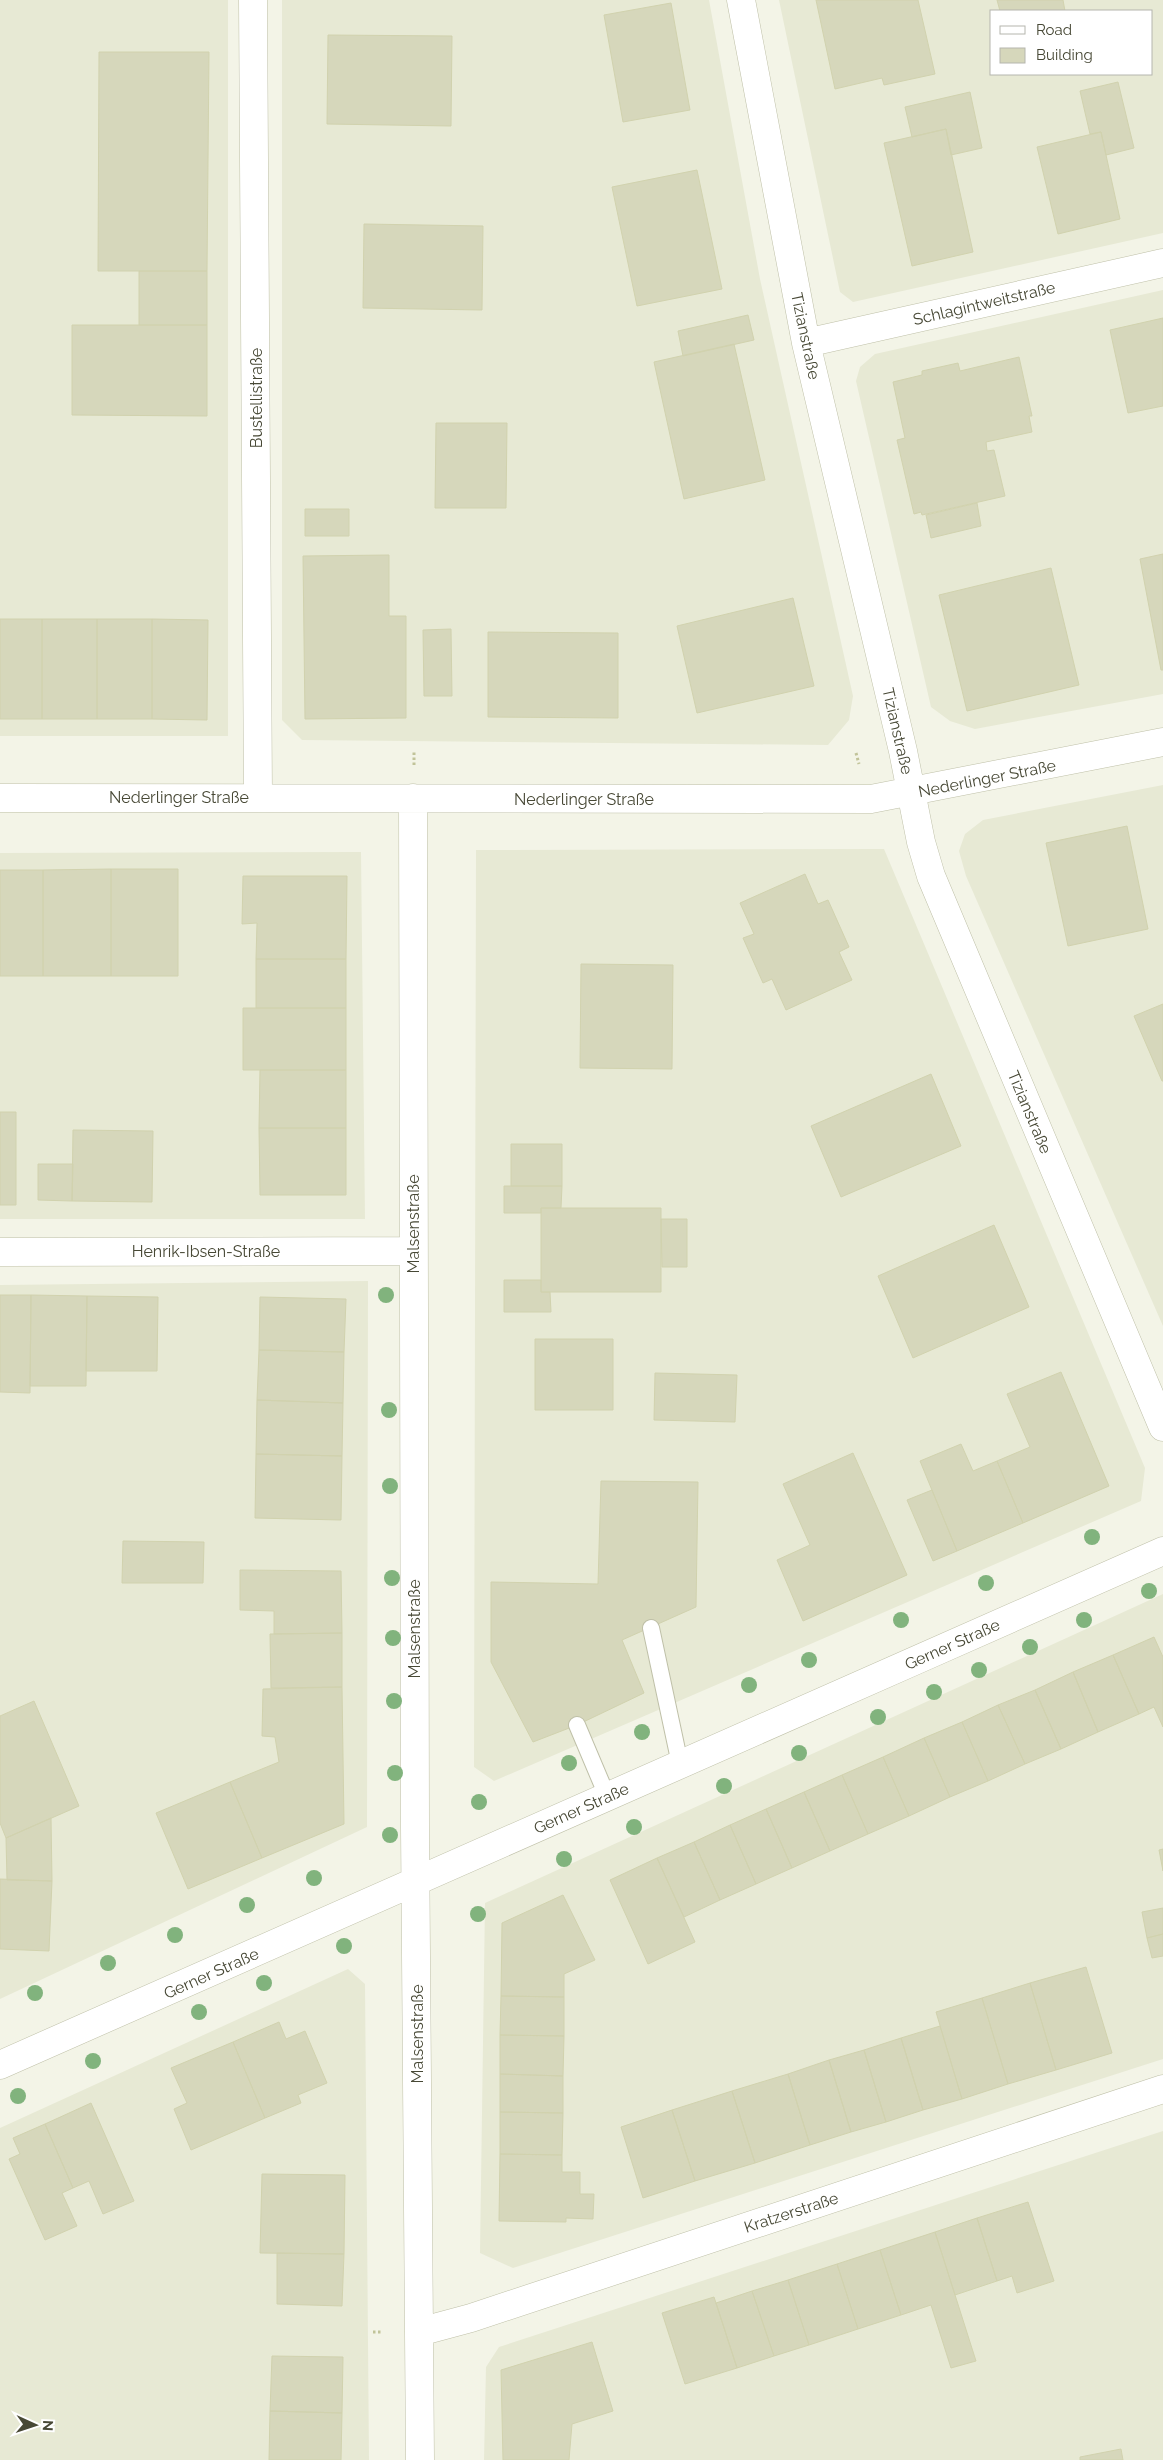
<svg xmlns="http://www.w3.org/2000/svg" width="1163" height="2460" viewBox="0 0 1163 2460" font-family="Raleway,sans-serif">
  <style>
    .residential { fill: #e7e9d4; fill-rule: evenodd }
    .building { fill: #d6d7bb; stroke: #d1d2ae }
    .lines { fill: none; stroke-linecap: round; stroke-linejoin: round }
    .lane-casing { stroke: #bfc0a8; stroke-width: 18 }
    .street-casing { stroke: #bfc0a8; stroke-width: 29 }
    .path { stroke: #c1c399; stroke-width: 3; stroke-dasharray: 2.5 2.5; stroke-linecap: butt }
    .lane { stroke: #fff; stroke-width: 16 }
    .street { stroke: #fff; stroke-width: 28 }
    .tree { fill: #81b37d }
    .labels { text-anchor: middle; stroke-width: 4; stroke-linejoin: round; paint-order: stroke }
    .street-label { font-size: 16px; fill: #474835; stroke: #fff }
  </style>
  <rect width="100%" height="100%" fill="#f3f4e7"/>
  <path class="residential" d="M0,0H228V736H0Z
    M282,0H709L760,279L853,696L849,720L828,745L302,740L282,720Z
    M779,0H1163V233L853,302L840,292ZM992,11H1152V74H992Z
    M1163,290V694L975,729L950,721L931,707L856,381L860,367L875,354Z
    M1163,785V1326L966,876L959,851L965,834L983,820Z
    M884,849L1145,1468L1141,1501L494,1781L474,1767L476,850Z
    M361,852L365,1219H0V853Z
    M368,1281L367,1827L0,1999V1285Z
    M1163,1594V2059L513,2268L480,2253L485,1903Z
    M348,1969L365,1984L369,2460H0V2128Z
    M1163,2131V2460H484L486,2367L499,2347Z"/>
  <path class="building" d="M816,0H918L935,74L884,85L882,78L835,89Z
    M997,0H1063L1065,11H1000Z
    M671,3L690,110L623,122L604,15Z
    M328,35L452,36L451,126L327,124Z
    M99,52H209L207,271H98Z
    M1118,82L1134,148L1106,155L1101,132L1090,134L1080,91Z
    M970,92L982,148L951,155L946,129L912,137L905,107Z
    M946,129L973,252L912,266L884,143Z
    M1101,132L1120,219L1058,234L1037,147Z
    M697,170L722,289L637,306L612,187Z
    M364,224L483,226L482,310L363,308Z
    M139,271H207V325H139Z
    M748,315L754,340L683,356L678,331Z
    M1163,318V406L1128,413L1110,330Z
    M72,325H207V416L72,415Z
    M734,344L765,480L684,499L654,362Z
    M1019,357L1032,416H1029L1032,432L986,442L987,451L994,450L1005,496L922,515L921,512L914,514L897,440L905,438L893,382L922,375V371L958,363L960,371Z
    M436,423H507L506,508H435Z
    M977,503L981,526L931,538L926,515Z
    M305,509H349V536H305Z
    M1163,554V670H1161L1140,559Z
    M389,555V616H406V718L305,719L303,556Z
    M1051,568L1079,685L967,711L939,595Z
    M793,598L814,686L697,713L677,626Z
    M0,619H42V719H0Z
    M42,619H97V719H42Z
    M97,619H152V719H97Z
    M152,619L208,620L207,720L152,719Z
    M451,629L452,696H424L423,630Z
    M488,632L618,633V718L488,717Z
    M1127,826L1148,929L1068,946L1046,843Z
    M111,869H178V976H111Z
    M111,869V976H43V870Z
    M0,870H43V976H0Z
    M805,874L818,904L828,900L849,947L839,952L852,980L786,1010L772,979L763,983L743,938L754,934L740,903Z
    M243,876H347L346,959H256L257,923L242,924Z
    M256,959H346V1008H256Z
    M581,964L673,965L672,1069L580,1068Z
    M1163,1004V1081H1162L1134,1016Z
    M243,1008H346V1070H243Z
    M260,1070H346V1128H259Z
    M931,1074L961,1146L841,1197L811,1126Z
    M0,1112H16V1205H0Z
    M259,1128H346V1195H260Z
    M73,1130L153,1131L152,1202L72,1201Z
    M511,1144H562V1186H511Z
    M38,1164H73L72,1201L38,1200Z
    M504,1186H562L561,1208H541V1213H504Z
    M541,1208H661V1292H541Z
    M661,1219H687V1267H662Z
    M994,1225L1029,1307L913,1358L878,1276Z
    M504,1280H541V1292H550L551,1312H504Z
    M0,1295H31L30,1393L0,1392Z
    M31,1295L87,1296L86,1386H30Z
    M87,1296L158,1297L157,1371H86Z
    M260,1297L346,1299L344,1352L259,1350Z
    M535,1339H613V1410H535Z
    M259,1350L344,1352L343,1403L257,1400Z
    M1061,1372L1109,1486L1023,1523L997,1461L1030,1447L1007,1394Z
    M655,1373L737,1375L735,1422L654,1420Z
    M257,1400L343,1403L342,1456L256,1454Z
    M961,1444L973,1471L997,1461L1023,1523L957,1551L920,1461Z
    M853,1453L907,1575L803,1621L777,1560L810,1545L783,1484Z
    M256,1454L342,1456L341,1520L255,1518Z
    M601,1481L698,1482L696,1607L622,1640L644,1693L577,1725L533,1742L491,1662V1582L598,1584Z
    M932,1490L957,1551L933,1561L907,1500Z
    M123,1541L204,1542L203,1583H122Z
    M240,1570L341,1571L342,1633L274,1634V1611L240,1610Z
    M342,1633V1687L271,1688L270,1634Z
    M1154,1637L1163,1657V1727L1154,1707L1139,1714L1113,1655Z
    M1113,1655L1139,1714L1098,1732L1073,1672Z
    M1073,1672L1098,1732L1061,1749L1035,1690Z
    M342,1687L344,1824L262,1858L230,1782L279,1762L275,1737L262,1736L263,1689Z
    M1035,1690L1061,1749L1025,1764L998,1705Z
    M34,1701L79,1806L6,1838L0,1823V1716Z
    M998,1705L1025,1764L988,1781L962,1722Z
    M962,1722L988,1781L950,1797L924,1738Z
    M924,1738L950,1797L909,1816L883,1757Z
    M883,1757L909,1816L868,1834L842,1775Z
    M842,1775L868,1834L830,1851L804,1792Z
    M230,1782L262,1858L188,1889L156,1813Z
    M804,1792L830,1851L792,1868L766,1809Z
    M766,1809L792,1868L756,1884L730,1825Z
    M51,1818L52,1881L7,1880L6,1838Z
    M730,1825L756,1884L720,1900L694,1842Z
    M694,1842L720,1900L684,1917L657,1858Z
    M1163,1849V1871L1159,1850Z
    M657,1858L695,1942L648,1964L610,1880Z
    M0,1879L52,1881L49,1951L0,1949Z
    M563,1895L595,1960L564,1974V1997L501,1996L502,1923Z
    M1163,1908V1934L1147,1938L1142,1912Z
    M1163,1934V1956L1152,1958L1147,1938Z
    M1086,1967L1112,2053L1056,2070L1030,1983Z
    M1030,1983L1056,2070L1008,2084L982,1998Z
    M501,1996L564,1997V2036L500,2035Z
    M982,1998L1008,2084L962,2099L936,2012Z
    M279,2022L286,2039L305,2031L327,2083L298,2095L301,2103L265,2118L233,2042Z
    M940,2026L962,2099L923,2110L901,2038Z
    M500,2035L564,2036L563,2076L500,2074Z
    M901,2038L923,2110L886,2122L864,2050Z
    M233,2042L265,2118L191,2150L174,2109L187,2103L171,2068Z
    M864,2050L886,2122L851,2132L829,2060Z
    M829,2060L851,2132L810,2145L788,2074Z
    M500,2074L563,2076V2113L500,2112Z
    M788,2074L810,2145L755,2163L732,2091Z
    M732,2091L755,2163L695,2181L672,2110Z
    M91,2103L134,2201L103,2214L89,2181L73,2188L45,2124Z
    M672,2110L695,2181L643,2198L621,2127Z
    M500,2112L563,2113L562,2155L500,2154Z
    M45,2124L73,2188L62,2193L77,2226L45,2240L9,2159L20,2154L13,2138Z
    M500,2154L562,2155V2172H580V2194H594L593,2219L566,2218V2222L499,2221Z
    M262,2174L345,2175L344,2254L260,2253Z
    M1028,2202L1054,2281L1017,2293L1012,2276L997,2281L977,2218Z
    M977,2218L997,2281L955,2295L935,2232Z
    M935,2232L976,2361L951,2368L931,2305L901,2315L880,2250Z
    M880,2250L901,2315L858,2329L837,2264Z
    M277,2253L344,2254L342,2306L277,2304Z
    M837,2264L858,2329L809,2345L788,2280Z
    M788,2280L809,2345L774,2356L752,2291Z
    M752,2291L774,2356L737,2368L716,2303Z
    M714,2297L737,2368L685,2384L662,2313Z
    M592,2342L613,2411L572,2424L569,2460H503L501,2370Z
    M272,2356L343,2357L342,2413L270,2411Z
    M270,2411L342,2413L341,2460H269Z
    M1121,2449L1123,2460H1080V2457Z"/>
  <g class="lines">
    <g class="lane-casing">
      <path id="lane" d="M651,1628L680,1764
        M577,1725L607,1796"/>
    </g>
    <g class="street-casing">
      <path id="street" d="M253,0L258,797
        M741,0L806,343L903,751L921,842L931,876L1163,1427
        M806,343L1163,263
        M0,798L871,799L1163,742
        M413,798L415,1828L420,2460
        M0,1252L413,1251
        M0,2065C388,1896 775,1722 1163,1551
        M419,2332L471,2318L1163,2089"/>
    </g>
    <path class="path" d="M856,753L859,764
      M414,765V751
      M373,2332H383"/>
    <use href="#lane" class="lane"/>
    <use href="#street" class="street"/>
  </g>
  <g class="tree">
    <circle cx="386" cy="1295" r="8"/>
    <circle cx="389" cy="1410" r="8"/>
    <circle cx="390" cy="1486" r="8"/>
    <circle cx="1092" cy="1537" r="8"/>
    <circle cx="392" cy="1578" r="8"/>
    <circle cx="986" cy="1583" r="8"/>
    <circle cx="1149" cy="1591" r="8"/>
    <circle cx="901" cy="1620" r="8"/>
    <circle cx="1084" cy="1620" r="8"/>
    <circle cx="393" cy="1638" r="8"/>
    <circle cx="1030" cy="1647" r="8"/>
    <circle cx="809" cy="1660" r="8"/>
    <circle cx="979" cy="1670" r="8"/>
    <circle cx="749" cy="1685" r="8"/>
    <circle cx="934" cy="1692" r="8"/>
    <circle cx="394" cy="1701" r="8"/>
    <circle cx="878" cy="1717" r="8"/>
    <circle cx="642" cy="1732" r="8"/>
    <circle cx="799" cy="1753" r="8"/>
    <circle cx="569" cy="1763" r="8"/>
    <circle cx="395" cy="1773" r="8"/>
    <circle cx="724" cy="1786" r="8"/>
    <circle cx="479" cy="1802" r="8"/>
    <circle cx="634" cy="1827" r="8"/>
    <circle cx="390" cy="1835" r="8"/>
    <circle cx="564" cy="1859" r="8"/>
    <circle cx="314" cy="1878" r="8"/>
    <circle cx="247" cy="1905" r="8"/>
    <circle cx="478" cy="1914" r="8"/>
    <circle cx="175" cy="1935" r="8"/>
    <circle cx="344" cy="1946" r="8"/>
    <circle cx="108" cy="1963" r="8"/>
    <circle cx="264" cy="1983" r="8"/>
    <circle cx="35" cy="1993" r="8"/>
    <circle cx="199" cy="2012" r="8"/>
    <circle cx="93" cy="2061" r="8"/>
    <circle cx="18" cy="2096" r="8"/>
  </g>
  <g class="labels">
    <g class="street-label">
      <text transform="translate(984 303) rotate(-13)" y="6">Schlagintweitstraße</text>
      <text transform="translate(806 336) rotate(78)" y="6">Tizianstraße</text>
      <text transform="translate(256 398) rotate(-90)" y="6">Bustellistraße</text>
      <text transform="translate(898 731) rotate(77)" y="6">Tizianstraße</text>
      <text transform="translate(987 778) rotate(-11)" y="6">Nederlinger Straße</text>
      <text x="179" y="803">Nederlinger Straße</text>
      <text x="584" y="805">Nederlinger Straße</text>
      <text transform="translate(1030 1112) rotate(67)" y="6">Tizianstraße</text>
      <text transform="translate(413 1224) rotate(-90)" y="6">Malsenstraße</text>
      <text x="206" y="1257">Henrik-Ibsen-Straße</text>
      <text transform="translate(414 1629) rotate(-90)" y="6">Malsenstraße</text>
      <text transform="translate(952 1644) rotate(-24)" y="6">Gerner Straße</text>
      <text transform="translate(581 1808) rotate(-24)" y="6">Gerner Straße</text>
      <text transform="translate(211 1973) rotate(-24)" y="6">Gerner Straße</text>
      <text transform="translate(417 2034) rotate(-90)" y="6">Malsenstraße</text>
      <text transform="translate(791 2212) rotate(-18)" y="6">Kratzerstraße</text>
    </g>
  </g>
  <rect x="990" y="10" width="162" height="65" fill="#ffffff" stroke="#b5b6ae"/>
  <rect x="1000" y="26" width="25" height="8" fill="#ffffff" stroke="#b5b6ae"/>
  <text x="1036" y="35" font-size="15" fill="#474835">Road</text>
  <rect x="1000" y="48" width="25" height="15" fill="#d6d7bb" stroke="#b5b6ae"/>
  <text x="1036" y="60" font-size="15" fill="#474835">Building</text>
  <g transform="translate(35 2425) rotate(93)" stroke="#ffffff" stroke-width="4" paint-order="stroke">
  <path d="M0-4L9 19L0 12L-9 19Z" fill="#474835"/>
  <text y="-8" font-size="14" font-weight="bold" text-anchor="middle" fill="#474835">N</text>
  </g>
</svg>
